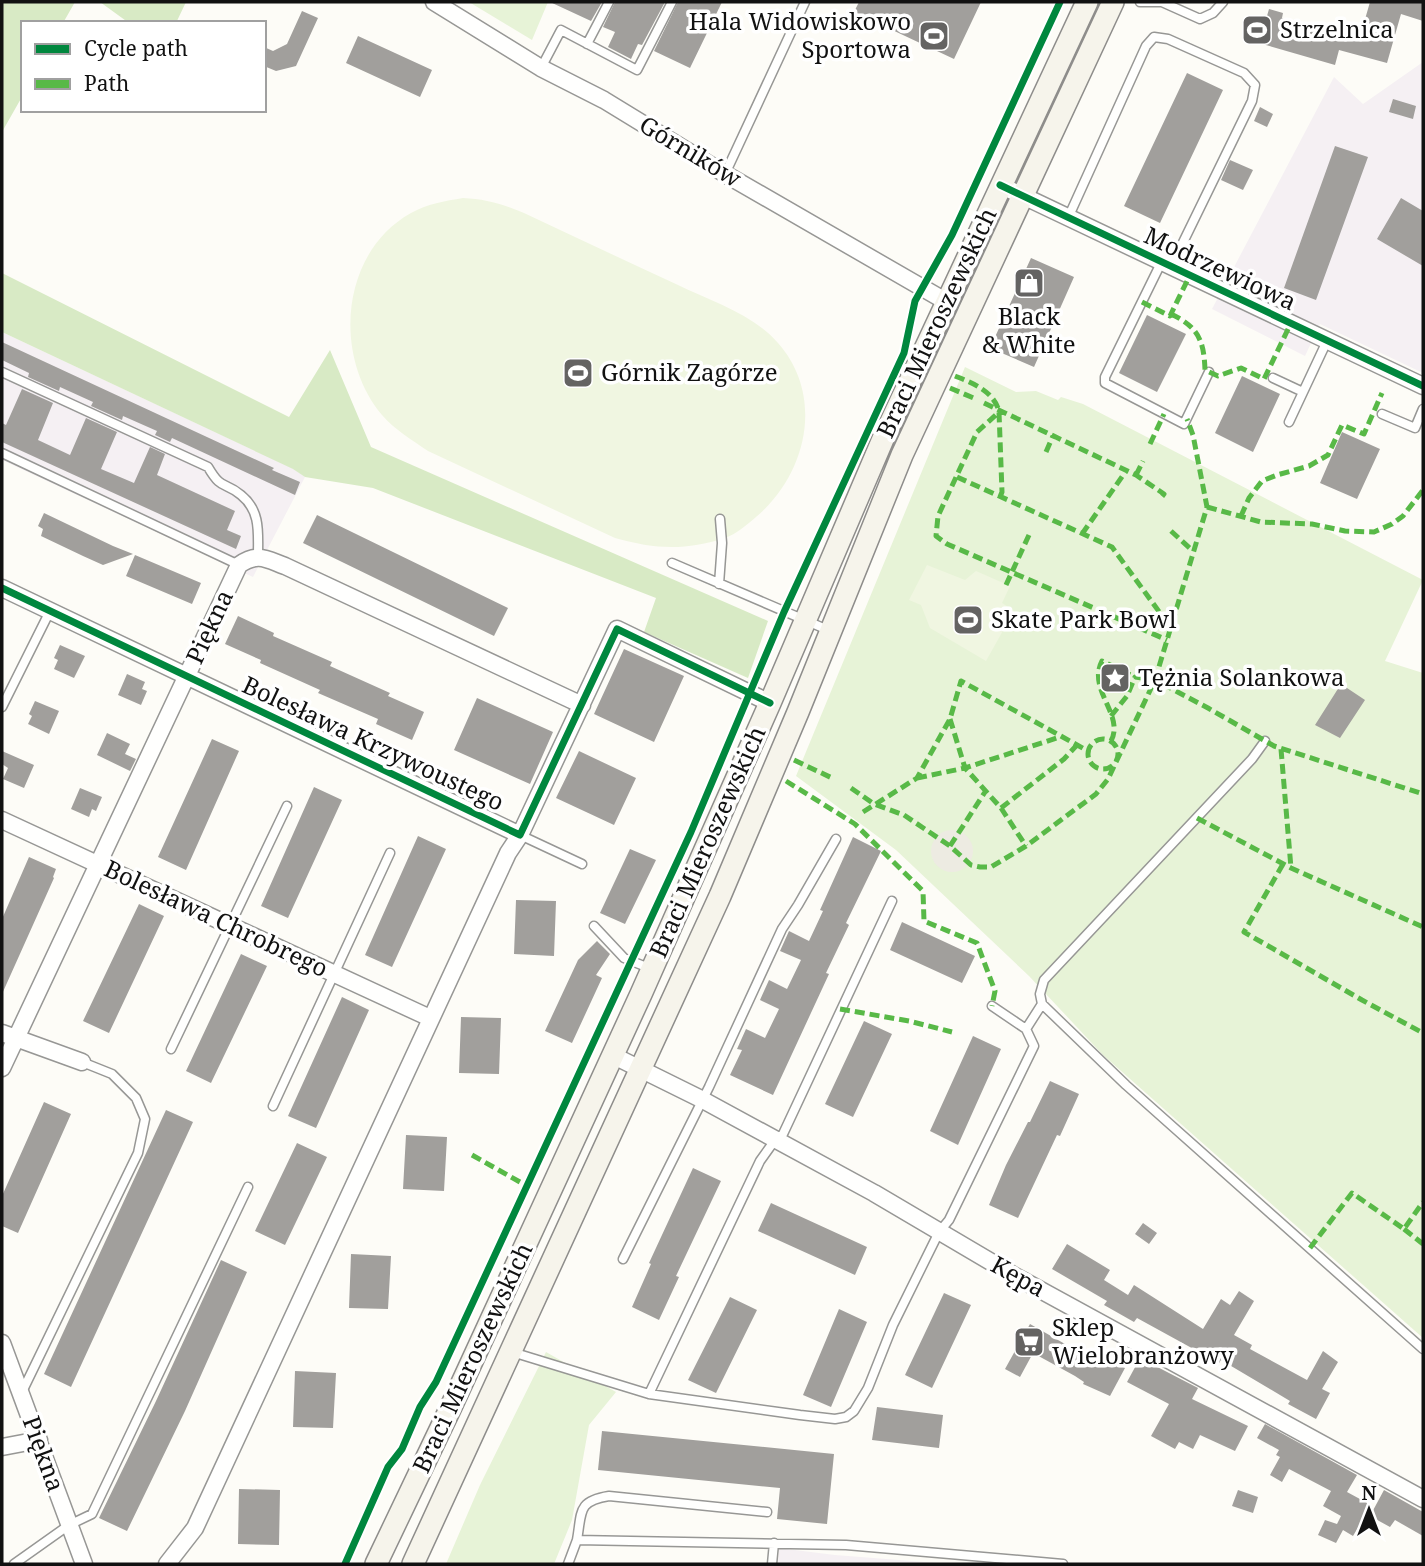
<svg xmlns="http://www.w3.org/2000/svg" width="1425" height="1566" viewBox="0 0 1425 1566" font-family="'Noto Serif',serif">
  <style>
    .industrial { fill: #f5f0f3 }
    .green { fill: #e7f3d7 }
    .forest { fill: #d8eac5 }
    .pitch { fill: #f0f6e1 }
    .plaza { fill: #edebe2 }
    .building { fill: #a19f9c }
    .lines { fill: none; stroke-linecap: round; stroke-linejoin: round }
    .lane-casing { stroke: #979795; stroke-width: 11 }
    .street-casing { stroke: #979795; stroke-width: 19 }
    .secondary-casing { stroke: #8e8d8b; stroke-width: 24 }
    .lane { stroke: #fffffe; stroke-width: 8 }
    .street { stroke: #fffffe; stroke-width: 16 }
    .secondary { stroke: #f6f4eb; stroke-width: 21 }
    .quiet { stroke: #58b947; stroke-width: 5; stroke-dasharray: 10 5; stroke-linecap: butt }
    .cycleway-casing { stroke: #fff; stroke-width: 11 }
    .cycleway { stroke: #00873e; stroke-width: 7 }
    .labels { text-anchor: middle; stroke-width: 7; stroke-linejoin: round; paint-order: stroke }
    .poi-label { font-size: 24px; fill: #111; stroke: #fff; text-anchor: start }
    .street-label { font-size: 24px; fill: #111; stroke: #fff }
  </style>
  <rect width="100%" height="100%" fill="#fdfcf7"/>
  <path class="industrial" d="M1423,62V373L1320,324L1305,356L1212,309L1334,77L1363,104Z
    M2,332L294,469L305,477L253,577L2,460Z
    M779,1548L835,1555L950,1564H778Z"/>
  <path class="green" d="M469,2H548L532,40Z
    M965,367L1016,392L1036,391L1058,400L1061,397L1083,404L1423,580L1385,661L1423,673V1338L1103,1055L1029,976L896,850L796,776Z
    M546,1352L616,1392L589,1425L572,1520L554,1564H446L480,1485Z"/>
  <path class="forest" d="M2,2H75L63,23H23V95L2,132Z
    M100,2H186L176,23H129Z
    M2,273L289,417L330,350L371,447L768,621L748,678L644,632L656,598L373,488L305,477L293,469L2,332Z"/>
  <path class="pitch" d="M463,198C485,199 503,204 524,213C575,237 626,261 678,285C711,301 753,314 778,343C825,396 807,474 756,517C747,525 736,534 725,538C685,551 654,549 615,538L428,451C412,440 395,430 382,415C332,355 341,252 411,213C427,204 445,201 463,198Z
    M927,565L965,580L976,571L1010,586L1002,603L1014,611L986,661L930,628L921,605L909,600Z"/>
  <path class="plaza" d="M931 851a21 21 0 1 1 42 0a21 21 0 1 1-42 0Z"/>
  <path class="building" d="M550,2H602L591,21Z
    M615,2H665L642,45L638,44L631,59L608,47L615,32L603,27Z
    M678,2H722L690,68L654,51Z
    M859,2H981L954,59L854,12Z
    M1370,2H1423V21L1401,14L1387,63L1339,50L1335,65L1245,39L1251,19L1265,23L1269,9L1283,13L1282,18L1359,40Z
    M302,11L318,18L296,66L276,71L264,66V47L273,51L287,44Z
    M358,36L432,70L420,97L346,63Z
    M1187,73L1223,90L1160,223L1124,206Z
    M1393,99L1416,106L1413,119L1389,112Z
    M1260,107L1273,114L1267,127L1254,121Z
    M1335,146L1368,157L1316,300L1284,288Z
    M1230,160L1253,170L1243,190L1221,180Z
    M1401,198L1423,211V266L1377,239Z
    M1031,258L1074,277L1034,367L990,348Z
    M1147,315L1186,334L1157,392L1119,373Z
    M2,342L274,468L272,470L300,482L295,495L172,438L170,442L155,435L157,431L123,416L122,420L91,406L93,402L60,387L59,391L28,377L29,373L2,360Z
    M1242,376L1280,394L1253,452L1215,433Z
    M22,389L53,403L38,440L70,455L86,418L117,432L101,469L134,483L150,447L165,454L157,475L235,511L227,530L241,536L236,549L2,442V423L6,425Z
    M1342,432L1380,449L1357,499L1320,483Z
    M44,513L113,546L133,554L103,565L83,556L41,536L43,529L38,526Z
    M317,515L508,608L494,636L303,543Z
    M135,555L201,583L192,604L126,576Z
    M238,616L274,633L273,636L332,662L330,666L390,693L388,696L424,712L412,740L376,724L378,719L318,693L320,690L260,663L261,660L225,644Z
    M60,645L85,656L74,678L54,669L58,660L54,658Z
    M624,649L684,676L654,742L594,714Z
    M127,674L145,682L142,689L147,691L141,705L118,695Z
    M1341,684L1365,700L1340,738L1315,725Z
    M477,698L553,732L530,784L454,750Z
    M35,701L59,711L49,734L28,724L32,716L29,714Z
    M107,733L130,744L125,754L136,759L130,771L97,755Z
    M212,739L239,751L186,870L158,857Z
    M2,751L34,765L24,788L3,779L8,768L2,764Z
    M579,751L636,778L614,825L556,798Z
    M314,787L342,800L288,918L261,906Z
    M80,788L102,797L96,811L92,809L89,817L71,809Z
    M418,836L446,849L392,967L365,955Z
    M853,837L881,851L846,923L849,925L826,973L829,974L773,1095L730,1075L742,1050L737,1049L746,1029L765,1038L779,1009L760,1000L769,980L787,989L801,960L780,951L789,931L809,941L823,911L820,910Z
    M630,849L656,860L625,924L600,913Z
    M29,857L56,869L53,877L54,878L2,994V919Z
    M516,900L556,901L554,956L514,954Z
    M139,904L164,916L109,1033L83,1021Z
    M902,922L975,956L962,983L890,950Z
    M597,941L610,954L596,975L602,978L572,1043L545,1031L578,960Z
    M241,954L267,966L211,1083L186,1071Z
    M342,997L369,1010L316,1128L288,1116Z
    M461,1017L501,1018L499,1074L459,1073Z
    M864,1021L892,1034L853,1117L825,1104Z
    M973,1036L1001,1049L958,1145L930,1131Z
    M1050,1081L1079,1094L1060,1136L1057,1135L1018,1218L989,1205L1006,1165L1028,1122H1030Z
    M44,1102L71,1114L18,1233L2,1226V1196Z
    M166,1110L193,1122L71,1387L44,1374Z
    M406,1135L447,1137L444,1191L403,1189Z
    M297,1143L327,1157L285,1245L255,1231Z
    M693,1168L721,1181L676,1276L679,1277L659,1320L632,1307L651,1264L649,1263Z
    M771,1203L867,1247L855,1275L758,1231Z
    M1143,1223L1157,1233L1149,1244L1135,1234Z
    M1067,1244L1110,1270L1104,1280L1128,1295L1134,1285L1203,1329L1221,1299L1230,1305L1239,1291L1254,1301L1234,1335L1252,1345L1250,1349L1307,1380L1323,1351L1338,1362L1322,1389L1330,1393L1316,1419L1288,1404L1290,1401L1221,1360L1219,1363L1137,1318L1134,1322L1104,1305L1107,1301L1052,1269Z
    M351,1254L391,1256L388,1309L349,1308Z
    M221,1260L247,1272L185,1411L127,1531L99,1518L156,1401Z
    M944,1293L971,1305L932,1388L905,1375Z
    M730,1297L757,1310L716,1393L688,1380Z
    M839,1309L867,1322L831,1407L803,1395Z
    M1030,1324L1086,1356L1087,1354L1097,1359L1099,1355L1125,1368L1110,1396L1083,1384L1084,1382L1075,1376L1033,1353L1020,1377L1005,1369Z
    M1140,1358L1198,1388L1192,1399L1248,1426L1235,1451L1200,1435L1193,1449L1179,1442L1175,1449L1151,1436L1169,1404L1127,1382Z
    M295,1371L336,1373L333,1428L293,1427Z
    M877,1407L943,1415L939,1448L872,1440Z
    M1265,1424L1357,1475L1347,1492L1371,1505L1353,1536L1343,1530L1336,1543L1318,1535L1325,1520L1337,1524L1341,1516L1323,1506L1331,1491L1289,1469L1282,1482L1270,1475L1280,1457L1276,1455L1279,1450L1257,1438Z
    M602,1431L834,1454L827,1524L777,1519L780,1488L598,1470Z
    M239,1489L280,1490L279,1545L238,1544Z
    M1238,1490L1258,1497L1253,1513L1232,1506Z
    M1384,1490L1423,1512V1536L1395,1520L1390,1527L1370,1516Z"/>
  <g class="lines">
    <g class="lane-casing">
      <path id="lane" d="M1140,2H1162L1200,19L1213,13L1223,2
        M587,44L609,2
        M541,68L561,30L637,70L672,2
        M725,174L805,2
        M1068,218L1146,46L1154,37L1168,39L1244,73L1255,85L1252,101L1171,267
        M1161,263L1105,377V383L1184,424L1209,372
        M2,372L208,467C222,491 224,481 241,495C261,511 258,533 258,556
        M1273,378L1303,392
        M1382,414L1415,428L1423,409
        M1289,422L1327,341
        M2,453L239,565
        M672,563L828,630
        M719,584L722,543L720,519
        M2,707L50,611
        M1265,741L1252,759L1044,980L1040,994L1042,1004L1126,1085L1423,1349
        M520,835L582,864
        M594,926L624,958L649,968
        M1026,1029L1042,1004
        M171,1049L287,806
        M273,1106L390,853
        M623,1259L709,1087L782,929L798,905L836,839
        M512,1352L649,1394L800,1415L835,1419L846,1417L854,1411L868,1388L893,1325L939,1232L949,1220L1034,1046L1026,1029L992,1006
        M22,1392L138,1153L145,1119L136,1098L112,1074L82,1062
        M649,1394L760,1161L775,1140L783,1134L892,901
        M577,1540C582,1512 577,1501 609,1496L767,1512
        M14,1564L69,1525L92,1514L248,1187
        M568,1564L577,1540L846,1545L1063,1564
        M772,1564L774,1543"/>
    </g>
    <g class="street-casing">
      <path id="street" d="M434,2L541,68L604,100L725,174L947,302
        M1000,185L1423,386
        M2,588L520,835L617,629L770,703
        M2,820L430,1018
        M2,1033L82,1062
        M612,1055L701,1099L874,1193L1013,1275L1423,1499
        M2,1068L239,565C258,552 266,559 285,566L582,705
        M2,1343L84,1564
        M2,1447L39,1440
        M167,1564L195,1528L508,853L520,835"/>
    </g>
    <g class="secondary-casing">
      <path id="secondary" d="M376,1564L450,1409L641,994L770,703L883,439L1087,2
        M413,1564L720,896L798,712L902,455L1113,2"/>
    </g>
    <use href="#lane" class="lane"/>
    <use href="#street" class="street"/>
    <use href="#secondary" class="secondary"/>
    <path class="quiet" d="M1142,302L1170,316L1190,275
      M1171,314C1198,327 1204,340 1205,370L1218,376L1241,368L1264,379L1291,323
      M955,376C972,383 991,390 998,408
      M950,388L976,399
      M984,403L1136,475L1164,494L1160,499
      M1150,444L1164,414
      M1046,452L1053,436
      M1136,475L1143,461
      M957,477L1112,547L1171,628
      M1000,497L1002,492L999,412L977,432L938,516L936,536L947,544L1167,640
      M1207,507L1261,522L1312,524L1345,531L1374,532L1392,524L1403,516L1423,490
      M1241,516L1249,498L1262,481L1277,475L1309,466L1328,455L1342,425L1364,434L1382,393
      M1171,531L1193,551
      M1082,534L1126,471
      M1006,585L1029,535
      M1111,716L1127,696L1135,677L1155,680L1208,708L1274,746L1423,794
      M950,719L965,768L1001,808L1026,846
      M1088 754a15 15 0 1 1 30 0a15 15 0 1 1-30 0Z
      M1111,741C1125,715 1087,690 1102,661L1135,677
      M1281,749L1291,868
      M794,760L832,778
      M917,778L965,768L1060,737
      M786,781L855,824L923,891L924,921L977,943L995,991L992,1006
      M851,788L874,804L904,815L950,846L971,865L980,867H991L1026,846L1096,794L1108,779L1155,680L1207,507L1193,435L1187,419
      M1001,808L1064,759L1076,746
      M863,812L917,778L950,719L961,681L1088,751
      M1197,818L1291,868L1423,927
      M950,846L985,792
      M1283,864L1244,932L1362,1000L1423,1033
      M840,1009L909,1021L952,1032
      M472,1155L527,1186
      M1404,1229L1423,1244
      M1310,1248L1352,1193L1404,1229L1423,1202"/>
    <g class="cycleway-casing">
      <path id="cycleway" d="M1000,185L1423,386
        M2,588L520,835L617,629L770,703
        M345,1564L388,1467L402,1449L420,1407L436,1382L691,832L784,612L904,353L915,301L952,235L1060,2"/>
    </g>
    <use href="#cycleway" class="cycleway"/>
  </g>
  <defs>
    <g id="stadium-square" transform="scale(1.575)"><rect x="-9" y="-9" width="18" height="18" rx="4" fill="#646362" stroke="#fff"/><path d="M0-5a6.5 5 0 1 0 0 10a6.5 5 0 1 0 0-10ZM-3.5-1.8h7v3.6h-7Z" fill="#fff"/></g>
    <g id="shop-square" transform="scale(1.575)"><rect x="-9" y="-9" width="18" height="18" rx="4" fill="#646362" stroke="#fff"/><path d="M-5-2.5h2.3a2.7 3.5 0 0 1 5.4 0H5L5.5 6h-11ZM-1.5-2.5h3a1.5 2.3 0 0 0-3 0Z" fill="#fff"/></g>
    <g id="sight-square" transform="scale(1.575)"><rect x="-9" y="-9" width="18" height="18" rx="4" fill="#646362" stroke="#fff"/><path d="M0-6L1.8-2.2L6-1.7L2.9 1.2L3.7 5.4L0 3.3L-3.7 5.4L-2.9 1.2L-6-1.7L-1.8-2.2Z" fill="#fff"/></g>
    <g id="supermarket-square" transform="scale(1.575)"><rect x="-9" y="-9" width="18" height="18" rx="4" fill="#646362" stroke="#fff"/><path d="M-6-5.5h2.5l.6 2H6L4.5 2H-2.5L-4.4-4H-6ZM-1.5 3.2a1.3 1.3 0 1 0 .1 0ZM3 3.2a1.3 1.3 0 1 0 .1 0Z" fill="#fff"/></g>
  </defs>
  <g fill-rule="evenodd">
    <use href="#stadium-square" x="1257" y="30"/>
    <use href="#stadium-square" x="934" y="36"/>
    <use href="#shop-square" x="1029" y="283"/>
    <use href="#stadium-square" x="578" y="373"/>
    <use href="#stadium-square" x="968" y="620"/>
    <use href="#sight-square" x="1115" y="678"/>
    <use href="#supermarket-square" x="1029" y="1342"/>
  </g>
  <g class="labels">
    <g class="poi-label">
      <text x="911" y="30" text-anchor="end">Hala Widowiskowo<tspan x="911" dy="28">Sportowa</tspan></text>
      <text x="1280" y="38">Strzelnica</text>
      <text x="1029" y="325" text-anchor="middle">Black<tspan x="1029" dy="28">&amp; White</tspan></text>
      <text x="601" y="381">Górnik Zagórze</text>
      <text x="991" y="628">Skate Park Bowl</text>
      <text x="1138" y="686">Tężnia Solankowa</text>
      <text x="1052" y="1336">Sklep<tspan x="1052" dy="28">Wielobranżowy</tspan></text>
    </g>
    <g class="street-label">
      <text transform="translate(690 152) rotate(31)" y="8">Górników</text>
      <text transform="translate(1220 269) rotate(25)" y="8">Modrzewiowa</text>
      <text transform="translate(937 323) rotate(-65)" y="8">Braci Mieroszewskich</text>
      <text transform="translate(210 627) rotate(-65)" y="8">Piękna</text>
      <text transform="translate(373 744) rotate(25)" y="8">Bolesława Krzywoustego</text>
      <text transform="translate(708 842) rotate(-66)" y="8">Braci Mieroszewskich</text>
      <text transform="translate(216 919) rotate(25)" y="8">Bolesława Chrobrego</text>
      <text transform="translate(1018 1277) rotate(29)" y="8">Kępa</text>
      <text transform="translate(473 1358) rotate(-65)" y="8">Braci Mieroszewskich</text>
      <text transform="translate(43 1454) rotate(70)" y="8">Piękna</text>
    </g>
  </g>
  <rect width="1425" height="1566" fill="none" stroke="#111111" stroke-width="7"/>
  <rect x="21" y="21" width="245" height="91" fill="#ffffff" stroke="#a0a0a0" stroke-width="2"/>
  <rect x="35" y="44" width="35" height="10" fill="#00873e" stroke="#a0a0a0" stroke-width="2"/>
  <text x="84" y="56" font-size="21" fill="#111111">Cycle path</text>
  <rect x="35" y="79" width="35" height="10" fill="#58b947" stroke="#a0a0a0" stroke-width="2"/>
  <text x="84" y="91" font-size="21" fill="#111111">Path</text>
  <g transform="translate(1369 1510)" stroke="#ffffff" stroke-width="5" paint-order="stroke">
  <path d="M0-5L12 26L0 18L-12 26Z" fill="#111111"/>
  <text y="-10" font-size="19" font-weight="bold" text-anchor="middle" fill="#111111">N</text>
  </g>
</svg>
